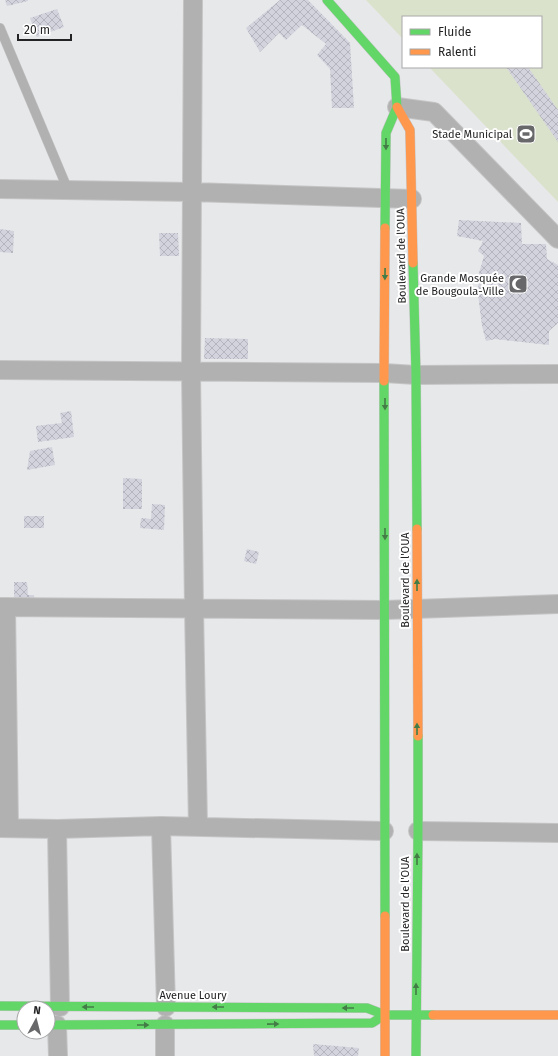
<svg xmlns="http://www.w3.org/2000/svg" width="558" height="1056" viewBox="0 0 558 1056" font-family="'Fira Sans',sans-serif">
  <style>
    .grass { fill: #dbe2cc }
    .building { fill: url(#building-cross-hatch) }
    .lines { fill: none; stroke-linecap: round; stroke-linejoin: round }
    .lane-casing { stroke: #c5c5c6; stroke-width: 10 }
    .street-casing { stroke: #c5c5c6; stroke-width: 20 }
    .fast-casing { stroke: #c5c5c6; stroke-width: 10 }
    .slow-casing { stroke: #c5c5c6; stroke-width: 10 }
    .lane { stroke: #b1b1b1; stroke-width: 9 }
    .street { stroke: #b1b1b1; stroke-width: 18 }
    .fast { stroke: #63d668; stroke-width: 9 }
    .slow { stroke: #ff974d; stroke-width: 9 }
    .oneway { fill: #437c46 }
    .labels { text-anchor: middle; stroke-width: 4; stroke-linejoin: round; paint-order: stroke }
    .poi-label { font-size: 11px; fill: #232325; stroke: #fff; text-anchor: end }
    .street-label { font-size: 11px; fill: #232325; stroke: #fff }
  </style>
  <defs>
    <pattern id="building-cross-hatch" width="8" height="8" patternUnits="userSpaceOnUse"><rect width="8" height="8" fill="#d2d3dd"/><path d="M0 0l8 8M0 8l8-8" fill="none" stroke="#b4b5be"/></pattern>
  </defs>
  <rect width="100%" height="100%" fill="#e7e8ea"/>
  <path class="grass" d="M366,0H558V202L429,67H541V17H403V39Z"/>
  <path class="building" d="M5,0H28V1L7,6Z
    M280,0H308L350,43L354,108H332L330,69L317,55L326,44L302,25L286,40L279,33L260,52L246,28Z
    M57,9L64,27L37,37L30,18Z
    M506,67H528L558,110V142Z
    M459,220L521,223L522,244H546L547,259L558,265V323L549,331V345L495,339L486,341L482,326L478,294L479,273L484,256L478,251L483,241L457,236Z
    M0,229L14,231L13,253L0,252Z
    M159,233H178L179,256H160Z
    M205,338L248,339V359H204Z
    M71,411L74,437L38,442L36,426L62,423L60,413Z
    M52,447L55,465L27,470L30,451Z
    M123,478L142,479V509H123Z
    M152,504L165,505L164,530L140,528L141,518L151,519Z
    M24,516H44V528H24Z
    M247,549L259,552L256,564L244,561Z
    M14,582H27L28,595H34L35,603H14Z
    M313,1044L359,1048L358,1056H314Z"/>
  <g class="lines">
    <g class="lane-casing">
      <path id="lane" d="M0,28L68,190"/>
    </g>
    <g class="street-casing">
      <path id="street" d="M193,0L191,372L194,608L198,826
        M397,107L434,112L558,239
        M0,189L192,192L412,199
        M0,370L384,373L416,375L558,374
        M0,607L385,610L558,604
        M6,607L9,828
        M161,826L166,1007
        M0,828L57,829L161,826L384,831
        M57,829L60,1007
        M418,831L558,833
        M57,1025L58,1056
        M165,1056V1025"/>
    </g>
    <g class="fast-casing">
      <path id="fast" d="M327,0L395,77L397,107L386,133L385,228
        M413,263L416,375L417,529
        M384,381L385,916
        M0,1006L367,1008L385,1015H433
        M0,1025H24
        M48,1025L372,1023L383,1016
        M416,1056L418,831V736"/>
    </g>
    <g class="slow-casing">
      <path id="slow" d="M397,107L410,130L413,263
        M384,381L385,228
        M417,529L418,736
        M385,916V1056
        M433,1015H558"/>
    </g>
    <use href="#lane" class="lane"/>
    <use href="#street" class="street"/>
    <use href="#fast" class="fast"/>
    <use href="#slow" class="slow"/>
  </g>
  <defs><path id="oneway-solid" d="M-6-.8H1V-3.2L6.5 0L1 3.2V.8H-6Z"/></defs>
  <g class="oneway">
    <use href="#oneway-solid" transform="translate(386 144) rotate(90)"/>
    <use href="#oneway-solid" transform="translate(385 274) rotate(91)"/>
    <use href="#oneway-solid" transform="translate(385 404) rotate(90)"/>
    <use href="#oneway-solid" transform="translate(385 534) rotate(90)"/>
    <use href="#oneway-solid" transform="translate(417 585) rotate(-90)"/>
    <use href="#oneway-solid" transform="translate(417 729) rotate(-90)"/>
    <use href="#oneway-solid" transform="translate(417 859) rotate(-90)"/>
    <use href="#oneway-solid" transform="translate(416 989) rotate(-90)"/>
    <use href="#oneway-solid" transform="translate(88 1007) rotate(-180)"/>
    <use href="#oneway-solid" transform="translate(218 1007) rotate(-180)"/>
    <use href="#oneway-solid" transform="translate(348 1008) rotate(-180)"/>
    <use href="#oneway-solid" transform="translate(273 1024) rotate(-1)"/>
    <use href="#oneway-solid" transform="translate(143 1025)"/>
  </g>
  <defs>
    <g id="stadium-square" transform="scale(1)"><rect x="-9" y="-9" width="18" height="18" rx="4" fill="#68686a" stroke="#fff"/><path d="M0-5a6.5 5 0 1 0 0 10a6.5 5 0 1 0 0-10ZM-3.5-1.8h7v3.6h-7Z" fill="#fff"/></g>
    <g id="mosque-square" transform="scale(1)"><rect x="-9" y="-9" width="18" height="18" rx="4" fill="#68686a" stroke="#fff"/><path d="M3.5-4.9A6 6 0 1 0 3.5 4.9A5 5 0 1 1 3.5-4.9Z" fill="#fff"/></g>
  </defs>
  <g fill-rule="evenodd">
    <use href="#stadium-square" x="526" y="134"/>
    <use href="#mosque-square" x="518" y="284"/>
  </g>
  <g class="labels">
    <g class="poi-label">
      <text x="512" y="138">Stade Municipal</text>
      <text x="504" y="282">Grande Mosquée<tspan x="504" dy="13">de Bougoula-Ville</tspan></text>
    </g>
    <g class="street-label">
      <text transform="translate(401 256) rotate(-91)" y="4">Boulevard de l'OUA</text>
      <text transform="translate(405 580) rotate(-90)" y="4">Boulevard de l'OUA</text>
      <text transform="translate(405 904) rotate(-90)" y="4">Boulevard de l'OUA</text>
      <text x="193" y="999">Avenue Loury</text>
    </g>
  </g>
  <rect x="402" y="16" width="140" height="52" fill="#ffffff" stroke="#a7a7a8"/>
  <rect x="410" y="29" width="20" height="6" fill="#63d668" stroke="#a7a7a8"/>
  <text x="438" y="36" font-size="12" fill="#232325">Fluide</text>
  <rect x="410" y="49" width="20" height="6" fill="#ff974d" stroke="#a7a7a8"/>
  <text x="438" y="56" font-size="12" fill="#232325">Ralenti</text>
  <g transform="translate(36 1020) rotate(7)"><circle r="19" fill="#ffffff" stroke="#a7a7a8"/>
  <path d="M0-3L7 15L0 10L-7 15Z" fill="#68686a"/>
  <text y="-6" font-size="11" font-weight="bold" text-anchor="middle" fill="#232325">N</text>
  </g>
  <path d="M18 34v6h53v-6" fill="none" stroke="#232325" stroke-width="2"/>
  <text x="24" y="34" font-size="12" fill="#232325" stroke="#ffffff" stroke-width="3" paint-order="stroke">20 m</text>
</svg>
